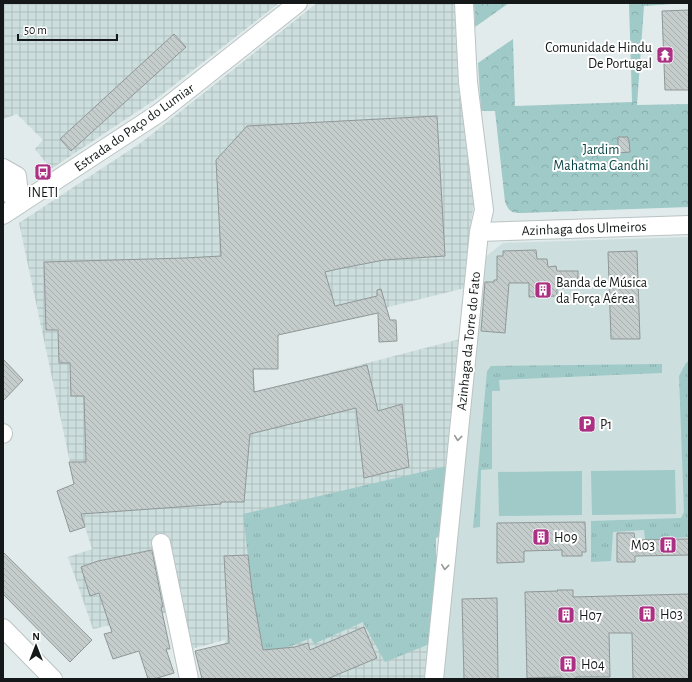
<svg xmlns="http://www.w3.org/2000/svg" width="692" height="682" viewBox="0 0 692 682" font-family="'Alegreya Sans',sans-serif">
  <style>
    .built { fill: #ccdedd }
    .industrial { fill: url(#industrial-grid) }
    .grass { fill: url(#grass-tufts) }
    .park { fill: url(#park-crowns) }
    .garden { fill: #9fcac8 }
    .building { fill: url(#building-back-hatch); stroke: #8f9797 }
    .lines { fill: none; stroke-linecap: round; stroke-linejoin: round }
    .minor-casing { stroke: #bbc4c3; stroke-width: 20 }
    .minor { stroke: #fff; stroke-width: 18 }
    .oneway { stroke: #969797 }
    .labels { text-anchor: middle; stroke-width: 4; stroke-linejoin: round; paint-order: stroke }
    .poi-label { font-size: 14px; fill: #151818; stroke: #fff; text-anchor: start }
    .street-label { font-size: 14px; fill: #151818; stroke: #fff }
    .park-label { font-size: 14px; fill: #033f3f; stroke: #fff }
  </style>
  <defs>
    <pattern id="industrial-grid" width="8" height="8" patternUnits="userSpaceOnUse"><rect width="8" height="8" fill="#ccdedd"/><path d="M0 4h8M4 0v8" fill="none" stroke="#aebebd"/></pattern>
    <pattern id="grass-tufts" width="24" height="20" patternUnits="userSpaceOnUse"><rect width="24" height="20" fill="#9fcac8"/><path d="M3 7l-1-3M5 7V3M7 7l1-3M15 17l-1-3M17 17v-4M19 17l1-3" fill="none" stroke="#88adab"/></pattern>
    <pattern id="park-crowns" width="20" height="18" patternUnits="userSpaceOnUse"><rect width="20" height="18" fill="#9fcac8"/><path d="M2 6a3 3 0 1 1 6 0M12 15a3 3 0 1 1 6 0" fill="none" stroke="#88adab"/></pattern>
    <pattern id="building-back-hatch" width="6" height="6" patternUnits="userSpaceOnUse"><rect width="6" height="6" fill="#c4cdcc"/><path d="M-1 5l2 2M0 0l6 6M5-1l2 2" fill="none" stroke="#a8afae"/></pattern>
  </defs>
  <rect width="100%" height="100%" fill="#e2ebeb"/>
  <path class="built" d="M689,237V679H442L480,261L503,243Z"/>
  <path class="industrial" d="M3,3H279L156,99L51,169L35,149L43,140L17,114L3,119Z
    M317,3H456L458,82L474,204L470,227L465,288L252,341L255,392L460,339L441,535L436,538V554L439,557L428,679H221L225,640L188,650L178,610L93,629L68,557L92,549L81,514L19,223L142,142Z"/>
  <path class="grass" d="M689,361V537L645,540L644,530L613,532L611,561L591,562V521L681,518L684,512L679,376L686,363Z
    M662,364V373L499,380L500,391H492V469L481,470L480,527L473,528L487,371L491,366Z
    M447,466L441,535L436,538V554L439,557L432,643L385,662L363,622L314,644L311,638L286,648L263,650L252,590L243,514Z"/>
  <path class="park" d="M474,3H509L475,27Z
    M629,3H686L644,6L637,105L689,104V207L522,213C512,213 509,212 505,202L495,111H481L478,63L513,39L515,106L632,102Z"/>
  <path class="garden" d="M675,470L676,514L592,515L591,471Z
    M582,471V515L499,516L498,472Z"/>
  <path class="building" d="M689,10V90H665L662,11Z
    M174,34L186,47L71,151L60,139Z
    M437,116L445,256L384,260L338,269L325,272L335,306L377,296V290L381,289L390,320H396L397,341L379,342L378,313L278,335V369H253L254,392L367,365L378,411L402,404L409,467L364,478L356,408L250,434L244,502H221V504L81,514L85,527L70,532L57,491L74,484L69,462H86L84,396H71L70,363H59L58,330H46L44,262L185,258L221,256L216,160L247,126Z
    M618,137H628V140H629L630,152L618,153Z
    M536,250L537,259H547L548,267L556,266L557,271H578V288H557V296L529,297V283H509L505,333L481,331L485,282H494V280H497V256H503V251Z
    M637,251L640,339H611L608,252Z
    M3,359L23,380L3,401Z
    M585,522L586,552H582V556H562V550L524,551V562L497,563V523Z
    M617,533H634L635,540L689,539V555L635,556V562H617Z
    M152,550L163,607H161L170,649H166L174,673L154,679H148L139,651L113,659L104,634L112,632L99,593L90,596L81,567L98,561Z
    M3,552L92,640L70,662L3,594Z
    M248,555L252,590L263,650L295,647L308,643L310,650L364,627L377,658L327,679H202L195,651L229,643L224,556Z
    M557,590H573V597L689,594V679H633L632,633H609L610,677H576V679H561V677L527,678L525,592L558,591Z
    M497,598L498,679H464L462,599Z"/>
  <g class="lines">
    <g class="minor-casing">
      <path id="minor" d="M3,168L17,176L20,204
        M3,187L20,204
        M3,215L159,113L298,3
        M479,232L689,225
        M3,433V434
        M161,543L189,679
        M3,628L53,679
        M434,679L479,232L484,210L468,82L464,3"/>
    </g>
    <use href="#minor" class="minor"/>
  </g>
  <defs><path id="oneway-chevron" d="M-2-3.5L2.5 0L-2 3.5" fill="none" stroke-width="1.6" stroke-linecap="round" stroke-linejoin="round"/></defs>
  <g class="oneway">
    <use href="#oneway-chevron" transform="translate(458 438) rotate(96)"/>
    <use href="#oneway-chevron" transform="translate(445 567) rotate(96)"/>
  </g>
  <defs>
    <g id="temple-square" transform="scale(0.9)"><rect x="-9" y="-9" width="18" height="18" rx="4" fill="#ab3083" stroke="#fff"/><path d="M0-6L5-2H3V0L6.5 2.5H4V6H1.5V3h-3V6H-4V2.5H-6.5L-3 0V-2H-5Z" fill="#fff"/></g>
    <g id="bus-square" transform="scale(0.9)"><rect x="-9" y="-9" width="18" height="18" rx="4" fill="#ab3083" stroke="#fff"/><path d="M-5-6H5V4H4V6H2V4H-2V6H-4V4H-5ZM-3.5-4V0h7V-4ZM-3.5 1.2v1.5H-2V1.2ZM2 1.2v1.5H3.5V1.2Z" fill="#fff"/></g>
    <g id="building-square" transform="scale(0.9)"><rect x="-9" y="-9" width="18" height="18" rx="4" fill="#ab3083" stroke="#fff"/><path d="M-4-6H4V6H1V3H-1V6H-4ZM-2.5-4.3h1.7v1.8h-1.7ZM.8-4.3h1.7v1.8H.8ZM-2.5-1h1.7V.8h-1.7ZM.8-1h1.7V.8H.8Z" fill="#fff"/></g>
    <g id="parking-square" transform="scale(0.9)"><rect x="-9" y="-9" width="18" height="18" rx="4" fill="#ab3083" stroke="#fff"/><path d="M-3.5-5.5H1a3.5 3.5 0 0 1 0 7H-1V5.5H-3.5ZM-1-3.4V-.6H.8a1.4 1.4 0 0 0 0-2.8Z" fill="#fff"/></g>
  </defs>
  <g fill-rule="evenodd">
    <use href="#temple-square" x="665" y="55"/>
    <use href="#bus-square" x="43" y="172"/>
    <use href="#building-square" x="543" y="290"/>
    <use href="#parking-square" x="587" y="424"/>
    <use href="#building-square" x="541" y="537"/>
    <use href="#building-square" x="668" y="545"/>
    <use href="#building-square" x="647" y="614"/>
    <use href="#building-square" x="566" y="615"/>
    <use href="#building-square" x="568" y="664"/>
  </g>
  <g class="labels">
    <g class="poi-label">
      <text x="652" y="52" text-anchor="end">Comunidade Hindu<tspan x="652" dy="16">De Portugal</tspan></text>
      <text x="43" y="197" text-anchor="middle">INETI</text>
      <text x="556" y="287">Banda de Música<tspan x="556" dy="16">da Força Aérea</tspan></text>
      <text x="600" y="429">P1</text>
      <text x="554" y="542">H09</text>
      <text x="655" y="550" text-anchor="end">M03</text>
      <text x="660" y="619">H03</text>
      <text x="579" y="620">H07</text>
      <text x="581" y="669">H04</text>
    </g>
    <g class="street-label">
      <text transform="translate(134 127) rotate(-35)" y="5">Estrada do Paço do Lumiar</text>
      <text transform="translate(584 228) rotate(-2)" y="5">Azinhaga dos Ulmeiros</text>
      <text transform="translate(468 341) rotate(-84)" y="5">Azinhaga da Torre do Fato</text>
    </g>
    <g class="park-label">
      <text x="601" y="154">Jardim<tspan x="601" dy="16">Mahatma Gandhi</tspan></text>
    </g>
  </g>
  <rect width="692" height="682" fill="none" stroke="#151818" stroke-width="8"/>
  <g transform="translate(36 646)" stroke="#ffffff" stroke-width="3" paint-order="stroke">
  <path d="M0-3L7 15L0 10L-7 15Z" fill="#151818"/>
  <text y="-6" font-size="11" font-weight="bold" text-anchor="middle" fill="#151818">N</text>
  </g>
  <path d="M18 34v6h99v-6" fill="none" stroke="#151818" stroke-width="2"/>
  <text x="24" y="34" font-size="12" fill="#151818" stroke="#ffffff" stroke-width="3" paint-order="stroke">50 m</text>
</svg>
